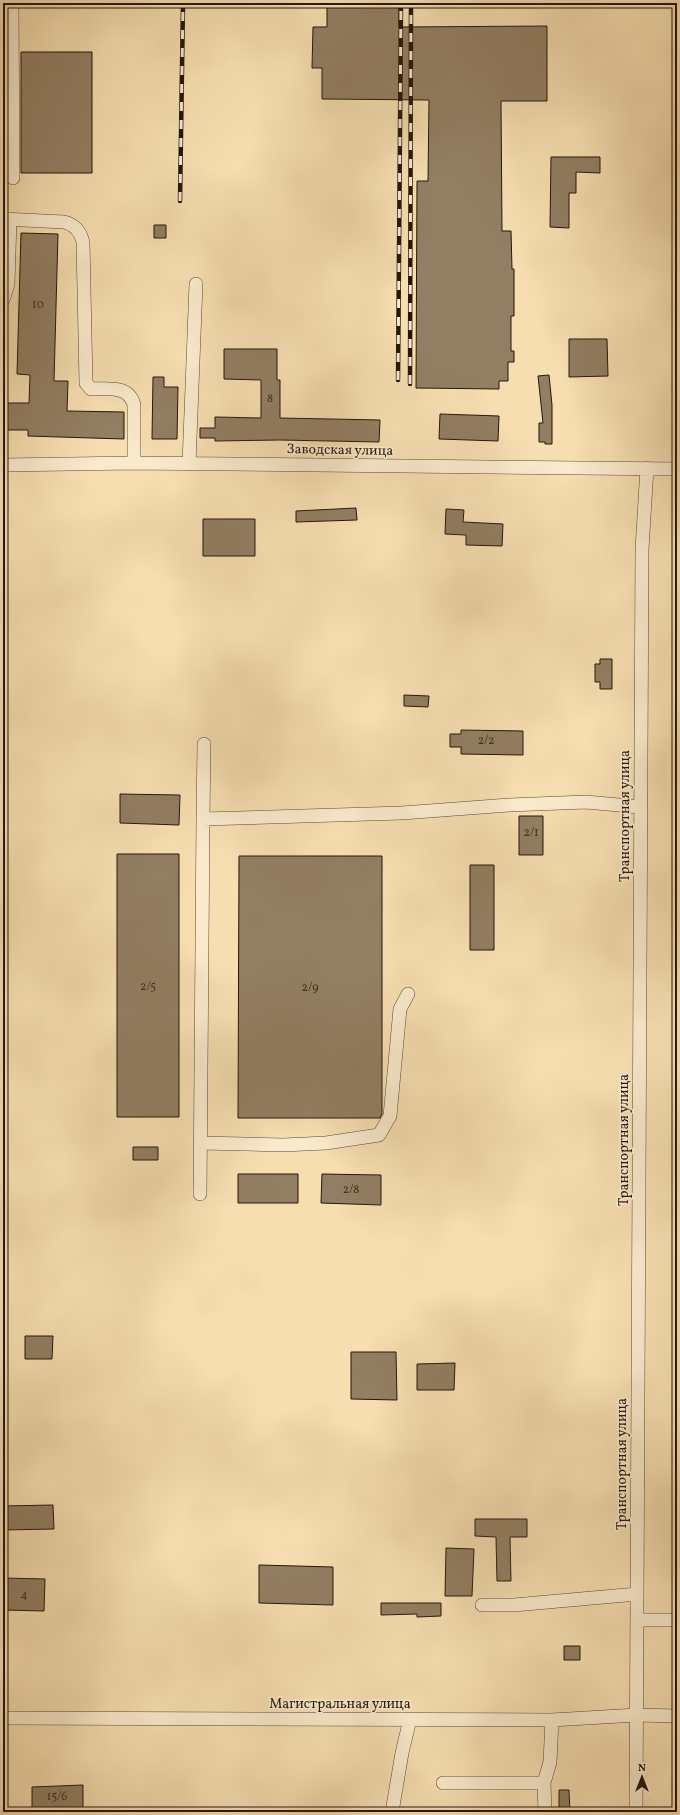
<svg xmlns="http://www.w3.org/2000/svg" width="680" height="1815" viewBox="0 0 680 1815" font-family="Vollkorn,serif">
  <style>
    .building { fill: #927e62; stroke: #25160d }
    .lines { fill: none; stroke-linecap: round; stroke-linejoin: round }
    .minor-casing { stroke: #594836; stroke-width: 14 }
    .minor { stroke: #f9eacc; stroke-width: 13 }
    .rail-casing { stroke: #25160d; stroke-width: 4.5 }
    .rail { stroke: #f9eacc; stroke-width: 3; stroke-dasharray: 9; stroke-linecap: butt }
    .labels { text-anchor: middle; stroke-width: 3.5; stroke-linejoin: round; paint-order: stroke }
    .number-label { font-size: 12px; fill: #403022 }
    .street-label { font-size: 14px; fill: #25160d; stroke: #f9eacc }
  </style>
  <rect width="100%" height="100%" fill="#f6deb0"/>
  <filter id="stains"><feTurbulence type="fractalNoise" baseFrequency=".005" numOctaves="4"/><feColorMatrix values="0 0 0 0 .2 0 0 0 0 .09 0 0 0 0 .02 0 0 0 .5 -.17"/></filter>
  <radialGradient id="worn" r=".72"><stop offset=".6" stop-color="#630" stop-opacity="0"/><stop offset="1" stop-color="#630" stop-opacity=".3"/></radialGradient>
  <path class="building" d="M327,3H399V27L547,26V101H501L502,231H511L512,269H514V316H511V351H514V362H508V381H499V389L416,388L417,181H428L429,100L322,99V68H312L313,27H327Z
    M21,52H92V173H21Z
    M551,157H600V173L576,172V193H569V228L550,227Z
    M154,225H166V238H154Z
    M21,233L58,234L54,381H68L67,411L124,412V439L28,436V430H3V403H29L30,375L17,374Z
    M569,339H607L608,376L569,377Z
    M224,349H277V380H280V418L380,420L379,442L280,440L215,441V438H200V428H215V417L261,418V380L224,379Z
    M549,375L552,405V444H545V442H539V423H543L538,376Z
    M153,377H164V387H178L177,439H152Z
    M440,414L499,416L498,441L439,439Z
    M356,508L357,520L296,522V511Z
    M446,509L464,510L463,522L503,524L502,546L466,545V535L445,534Z
    M203,519H255V556H203Z
    M600,659H612V689H600V682H595V664H600Z
    M404,695L429,696L428,707L404,706Z
    M461,730L523,731V755L461,754V747H450V734H461Z
    M120,794L180,795L179,825L120,823Z
    M519,816H543V855H519Z
    M117,854H179V1117H117Z
    M239,856H382V1114L380,1118H238Z
    M470,865H494V950H470Z
    M133,1147H158V1160H133Z
    M238,1174H298V1203H238Z
    M322,1174L381,1175V1205L321,1203Z
    M25,1336H53L52,1359H25Z
    M351,1352H396L397,1400L351,1399Z
    M455,1363L454,1390H417V1364Z
    M53,1505L54,1529L3,1530V1506Z
    M475,1519H527V1537H510L511,1581H497L496,1537L475,1536Z
    M446,1548L474,1549L472,1596H445Z
    M259,1565L333,1567V1605L259,1603Z
    M3,1578L45,1579L44,1611L3,1610Z
    M381,1603H441V1616L417,1617V1614L381,1615Z
    M564,1646H580V1660H564Z
    M83,1785V1812H32V1787Z
    M559,1790H569L570,1812H559Z"/>
  <g class="lines">
    <g class="minor-casing">
      <path id="minor" d="M12,3L13,178
        M3,219L64,222C75,225 80,231 83,242L86,383L91,389C108,389 129,385 134,405V463
        M3,300L8,284L10,219
        M189,464L196,284
        M3,465L134,463L677,469
        M204,744L203,819L402,813L509,805L586,802L640,807
        M201,1143L283,1145L326,1143L379,1135L390,1116L400,1009L408,994
        M200,1194L203,819
        M482,1605H514L637,1594
        M637,1620H677
        M3,1718L552,1720L637,1715L677,1716
        M443,1783H544
        M392,1812L402,1753L410,1719
        M545,1812L544,1783L550,1762L552,1720
        M636,1812L642,549L647,468"/>
    </g>
    <use href="#minor" class="minor"/>
    <g class="rail-casing">
      <path id="rail" d="M180,201L183,3
        M398,380L401,3
        M410,384L411,3"/>
    </g>
    <use href="#rail" class="rail"/>
  </g>
  <g class="labels">
    <g class="number-label">
      <text x="38" y="308">10</text>
      <text x="270" y="402">8</text>
      <text x="486" y="744">2/2</text>
      <text x="531" y="836">2/1</text>
      <text x="148" y="990">2/5</text>
      <text x="310" y="991">2/9</text>
      <text x="351" y="1193">2/8</text>
      <text x="24" y="1598">4</text>
      <text x="57" y="1800">15/6</text>
    </g>
    <g class="street-label">
      <text transform="translate(340 449) rotate(1)" y="5">Заводская улица</text>
      <text transform="translate(624 816) rotate(-90)" y="5">Транспортная улица</text>
      <text transform="translate(623 1140) rotate(-90)" y="5">Транспортная улица</text>
      <text transform="translate(621 1464) rotate(-90)" y="5">Транспортная улица</text>
      <text x="340" y="1708">Магистральная улица</text>
    </g>
  </g>
  <rect width="680" height="1815" fill="none" stroke="#f6deb0" stroke-width="16"/>
  <rect x="4" y="4" width="672" height="1807" fill="none" stroke="#25160d" stroke-width="2"/>
  <rect x="8" y="8" width="664" height="1799" fill="none" stroke="#25160d"/>
  <g transform="translate(642 1777)" stroke="#f9eacc" stroke-width="3" paint-order="stroke">
  <path d="M0-3L7 15L0 10L-7 15Z" fill="#25160d"/>
  <text y="-6" font-size="11" font-weight="bold" text-anchor="middle" fill="#25160d">N</text>
  </g>
  <rect width="100%" height="100%" filter="url(#stains)"/>
  <rect width="100%" height="100%" fill="url(#worn)"/>
</svg>
